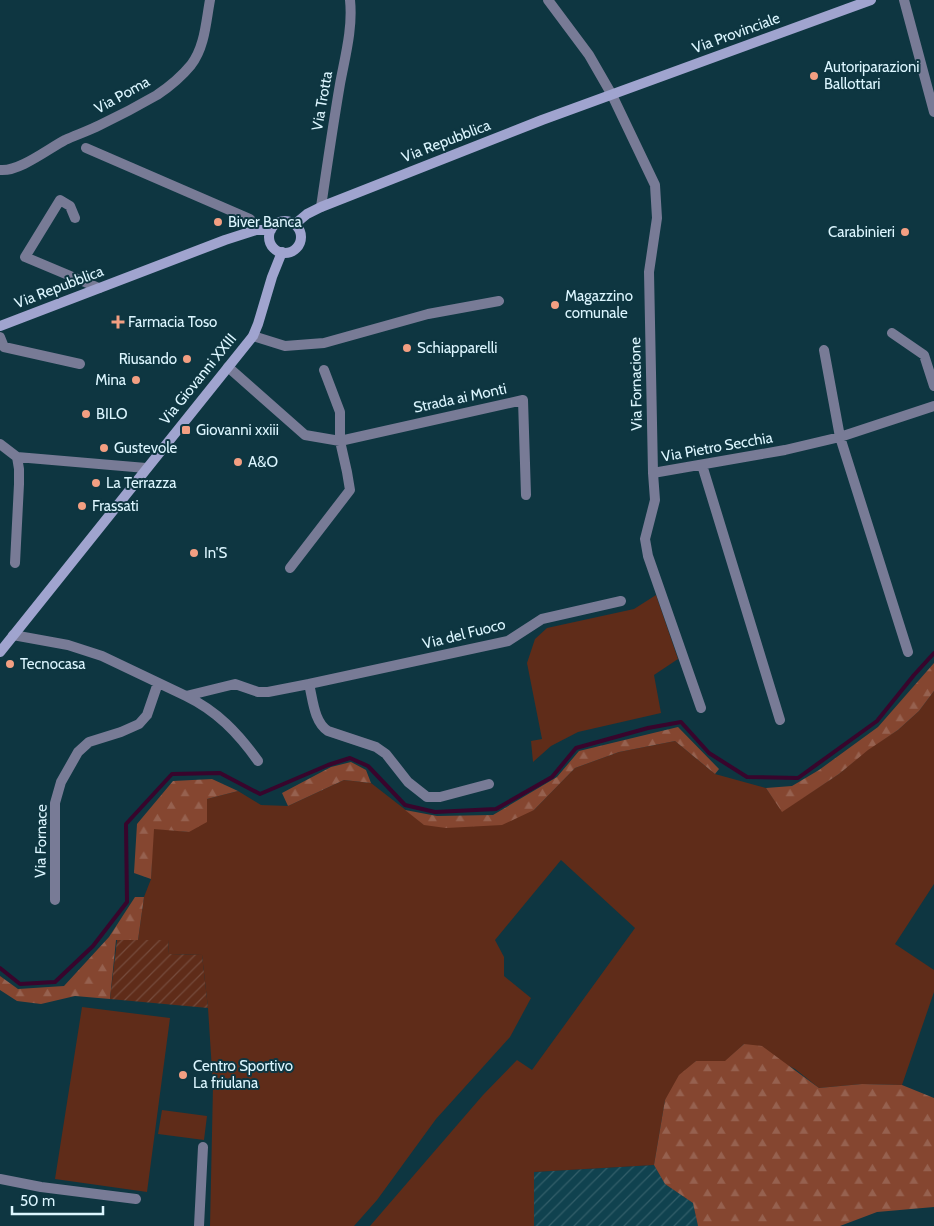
<svg xmlns="http://www.w3.org/2000/svg" width="934" height="1226" viewBox="0 0 934 1226" font-family="Cabin,sans-serif">
  <style>
    .industrial { fill: url(#industrial-furrows) }
    .grass { fill: #5f2c19 }
    .forest { fill: url(#forest-firs) }
    .garden { fill: url(#garden-furrows) }
    .lines { fill: none; stroke-linecap: round; stroke-linejoin: round }
    .stream { stroke: #38052c; stroke-width: 4 }
    .street { stroke: #787b96; stroke-width: 10 }
    .secondary { stroke: #a0a4cf; stroke-width: 10 }
    .poi-dot { fill: #f39f82; stroke: #0e3641; stroke-width: 2 }
    .labels { text-anchor: middle; stroke-width: 4; stroke-linejoin: round; paint-order: stroke }
    .street-label { font-size: 15px; fill: #dcf6ff; stroke: #0e3641 }
    .poi-label { font-size: 15px; fill: #dcf6ff; stroke: #0e3641; text-anchor: start }
  </style>
  <defs>
    <pattern id="industrial-furrows" width="10" height="10" patternUnits="userSpaceOnUse" patternTransform="scale(1.25)"><rect width="10" height="10" fill="#10424f"/><path d="M-1 1l2-2M0 10L10 0M9 11l2-2" fill="none" stroke="#325e69"/></pattern>
    <pattern id="forest-firs" width="22" height="20" patternUnits="userSpaceOnUse" patternTransform="scale(1.25)"><rect width="22" height="20" fill="#854630"/><path d="M5 1l3.5 6h-7zM16 11l3.5 6h-7z" fill="#96614f"/></pattern>
    <pattern id="garden-furrows" width="10" height="10" patternUnits="userSpaceOnUse" patternTransform="scale(1.25)"><rect width="10" height="10" fill="#5f2c19"/><path d="M-1 1l2-2M0 10L10 0M9 11l2-2" fill="none" stroke="#754b3c"/></pattern>
  </defs>
  <rect width="100%" height="100%" fill="#0e3641"/>
  <path class="industrial" d="M654,1165L665,1184L693,1203L698,1226H534V1172Z"/>
  <path class="grass" d="M656,595L678,659L654,675L661,713L578,732L551,746L533,762L531,741L542,739L527,663L535,639L547,628L634,609Z
    M934,691V884L895,944L934,970V992L902,1085L862,1084L819,1088L795,1069L744,1044L725,1062L696,1061L665,1100L654,1165L534,1172V1226H370L483,1095L517,1060L532,1070L635,928L561,860L495,940L504,957V976L531,998L510,1037L436,1119L377,1200L354,1226H210L213,1086L208,1008L202,955L169,954L168,940H138L144,897L151,879L153,828L189,832L207,799L238,791L261,805L288,806L344,780L371,783L425,825L534,810L575,768L619,752L675,741L715,774L766,788L782,811L839,774L868,749L898,730L919,711Z
    M82,1007L170,1018L147,1192L55,1179Z
    M162,1110L207,1116L204,1140L158,1134Z"/>
  <path class="forest" d="M934,663V691L919,711L898,730L868,750L839,774L782,812L766,788L792,786L819,770L878,727Z
    M678,727L719,769L715,774L675,741L619,752L575,768L534,810L502,825L446,828L424,825L405,810L437,816L493,815L557,777L579,751Z
    M351,762L366,770L371,783L344,780L288,806L282,793L331,767Z
    M212,779L238,791L207,799V822L189,832L154,829L151,879L134,873L137,824L173,781Z
    M135,897H144L138,940H116L110,999L75,996L41,1004L17,1001L0,990V976L18,989L64,986L109,937Z
    M744,1044L762,1046L819,1088L862,1084L902,1085L934,1098V1207L877,1212L840,1226H698L693,1203L665,1184L654,1165L665,1100L679,1075L696,1061H725Z"/>
  <path class="garden" d="M117,940H168L169,954L202,955L208,1008L110,999Z"/>
  <g class="lines">
    <path class="stream" d="M0,968L20,984L55,982L93,946L127,902L126,824L172,774L220,773L260,794L328,765L350,758L368,766L405,805L435,812L496,809L552,777L576,748L648,728L681,722L709,753L747,777L798,778L877,721L914,675L934,653"/>
    <path class="street" d="M548,0L589,55L612,95L655,185L657,218L649,272L653,473L655,500L645,539L648,556L701,708
      M904,0L934,112
      M86,148L250,219L256,230
      M0,170C19,172 48,149 65,140C76,135 88,131 100,125C119,116 138,106 157,95C169,87 182,76 191,65C205,47 206,21 210,0
      M321,207C327,166 333,125 340,84C345,57 353,28 350,0
      M75,218L70,206L60,200L25,257L99,288
      M892,333L924,355L934,386
      M253,336L285,346L324,343L428,314L499,301
      M0,337L4,347L80,364
      M824,350L840,437L908,652
      M228,367L305,435L340,441L523,400L526,495
      M0,444L17,457L146,468
      M702,465L780,720
      M653,473L785,450L840,437L934,406
      M15,563L19,484V469L17,457
      M290,568L350,490L347,472L340,441V412L324,370
      M13,635L68,645L102,656L186,696L235,684L258,692H268L309,684C313,700 314,722 328,731L376,747L386,754L408,782L427,797H440L489,784
      M309,684L508,641L542,619L621,601
      M186,696C217,711 238,733 258,761
      M55,900V803L61,782L78,752L89,742L121,732L139,724L147,715L158,683
      M0,1179L41,1187L136,1199
      M199,1226L203,1147"/>
    <path class="secondary" d="M269 237a16 16 0 1 1 32 0a16 16 0 1 1-32 0Z
      M295,224L307,214L321,207L542,120L871,0
      M0,326L225,240L256,230H271
      M0,652L253,336L258,324L272,277L282,252"/>
  </g>
  <g class="poi-dot">
    <circle cx="814" cy="76" r="5"/>
    <circle cx="218" cy="222" r="5"/>
    <circle cx="905" cy="232" r="5"/>
    <circle cx="555" cy="305" r="5"/>
    <path d="M115.5 314.5h5v5h5v5h-5v5h-5v-5h-5v-5h5z"/>
    <circle cx="407" cy="348" r="5"/>
    <circle cx="187" cy="359" r="5"/>
    <circle cx="136" cy="380" r="5"/>
    <circle cx="86" cy="414" r="5"/>
    <rect x="181" y="425" width="10" height="10" rx="2.5"/>
    <circle cx="104" cy="448" r="5"/>
    <circle cx="238" cy="462" r="5"/>
    <circle cx="96" cy="483" r="5"/>
    <circle cx="82" cy="506" r="5"/>
    <circle cx="194" cy="553" r="5"/>
    <circle cx="10" cy="664" r="5"/>
    <circle cx="183" cy="1075" r="5"/>
  </g>
  <g class="labels">
    <g class="street-label">
      <text transform="translate(736 33) rotate(-20)" y="5">Via Provinciale</text>
      <text transform="translate(122 95) rotate(-29)" y="5">Via Poma</text>
      <text transform="translate(322 101) rotate(-80)" y="5">Via Trotta</text>
      <text transform="translate(446 141) rotate(-21)" y="5">Via Repubblica</text>
      <text transform="translate(59 287) rotate(-21)" y="5">Via Repubblica</text>
      <text transform="translate(198 379) rotate(-51)" y="5">Via Giovanni XXIII</text>
      <text transform="translate(636 384) rotate(-91)" y="5">Via Fornacione</text>
      <text transform="translate(460 398) rotate(-12)" y="5">Strada ai Monti</text>
      <text transform="translate(717 447) rotate(-10)" y="5">Via Pietro Secchia</text>
      <text transform="translate(464 634) rotate(-14)" y="5">Via del Fuoco</text>
      <text transform="translate(41 841) rotate(-89)" y="5">Via Fornace</text>
    </g>
    <g class="poi-label">
      <text x="824" y="72">Autoriparazioni<tspan x="824" dy="17">Ballottari</tspan></text>
      <text x="228" y="227">Biver Banca</text>
      <text x="895" y="237" text-anchor="end">Carabinieri</text>
      <text x="565" y="301">Magazzino<tspan x="565" dy="17">comunale</tspan></text>
      <text x="128" y="327">Farmacia Toso</text>
      <text x="417" y="353">Schiapparelli</text>
      <text x="177" y="364" text-anchor="end">Riusando</text>
      <text x="126" y="385" text-anchor="end">Mina</text>
      <text x="96" y="419">BILO</text>
      <text x="196" y="435">Giovanni xxiii</text>
      <text x="114" y="453">Gustevole</text>
      <text x="248" y="467">A&amp;O</text>
      <text x="106" y="488">La Terrazza</text>
      <text x="92" y="511">Frassati</text>
      <text x="204" y="558">In'S</text>
      <text x="20" y="669">Tecnocasa</text>
      <text x="193" y="1071">Centro Sportivo<tspan x="193" dy="17">La friulana</tspan></text>
    </g>
  </g>
  <path d="M12 1206v8h91v-8" fill="none" stroke="#dcf6ff" stroke-width="2.5"/>
  <text x="20" y="1206" font-size="15" fill="#dcf6ff" stroke="#0e3641" stroke-width="4" paint-order="stroke">50 m</text>
</svg>
